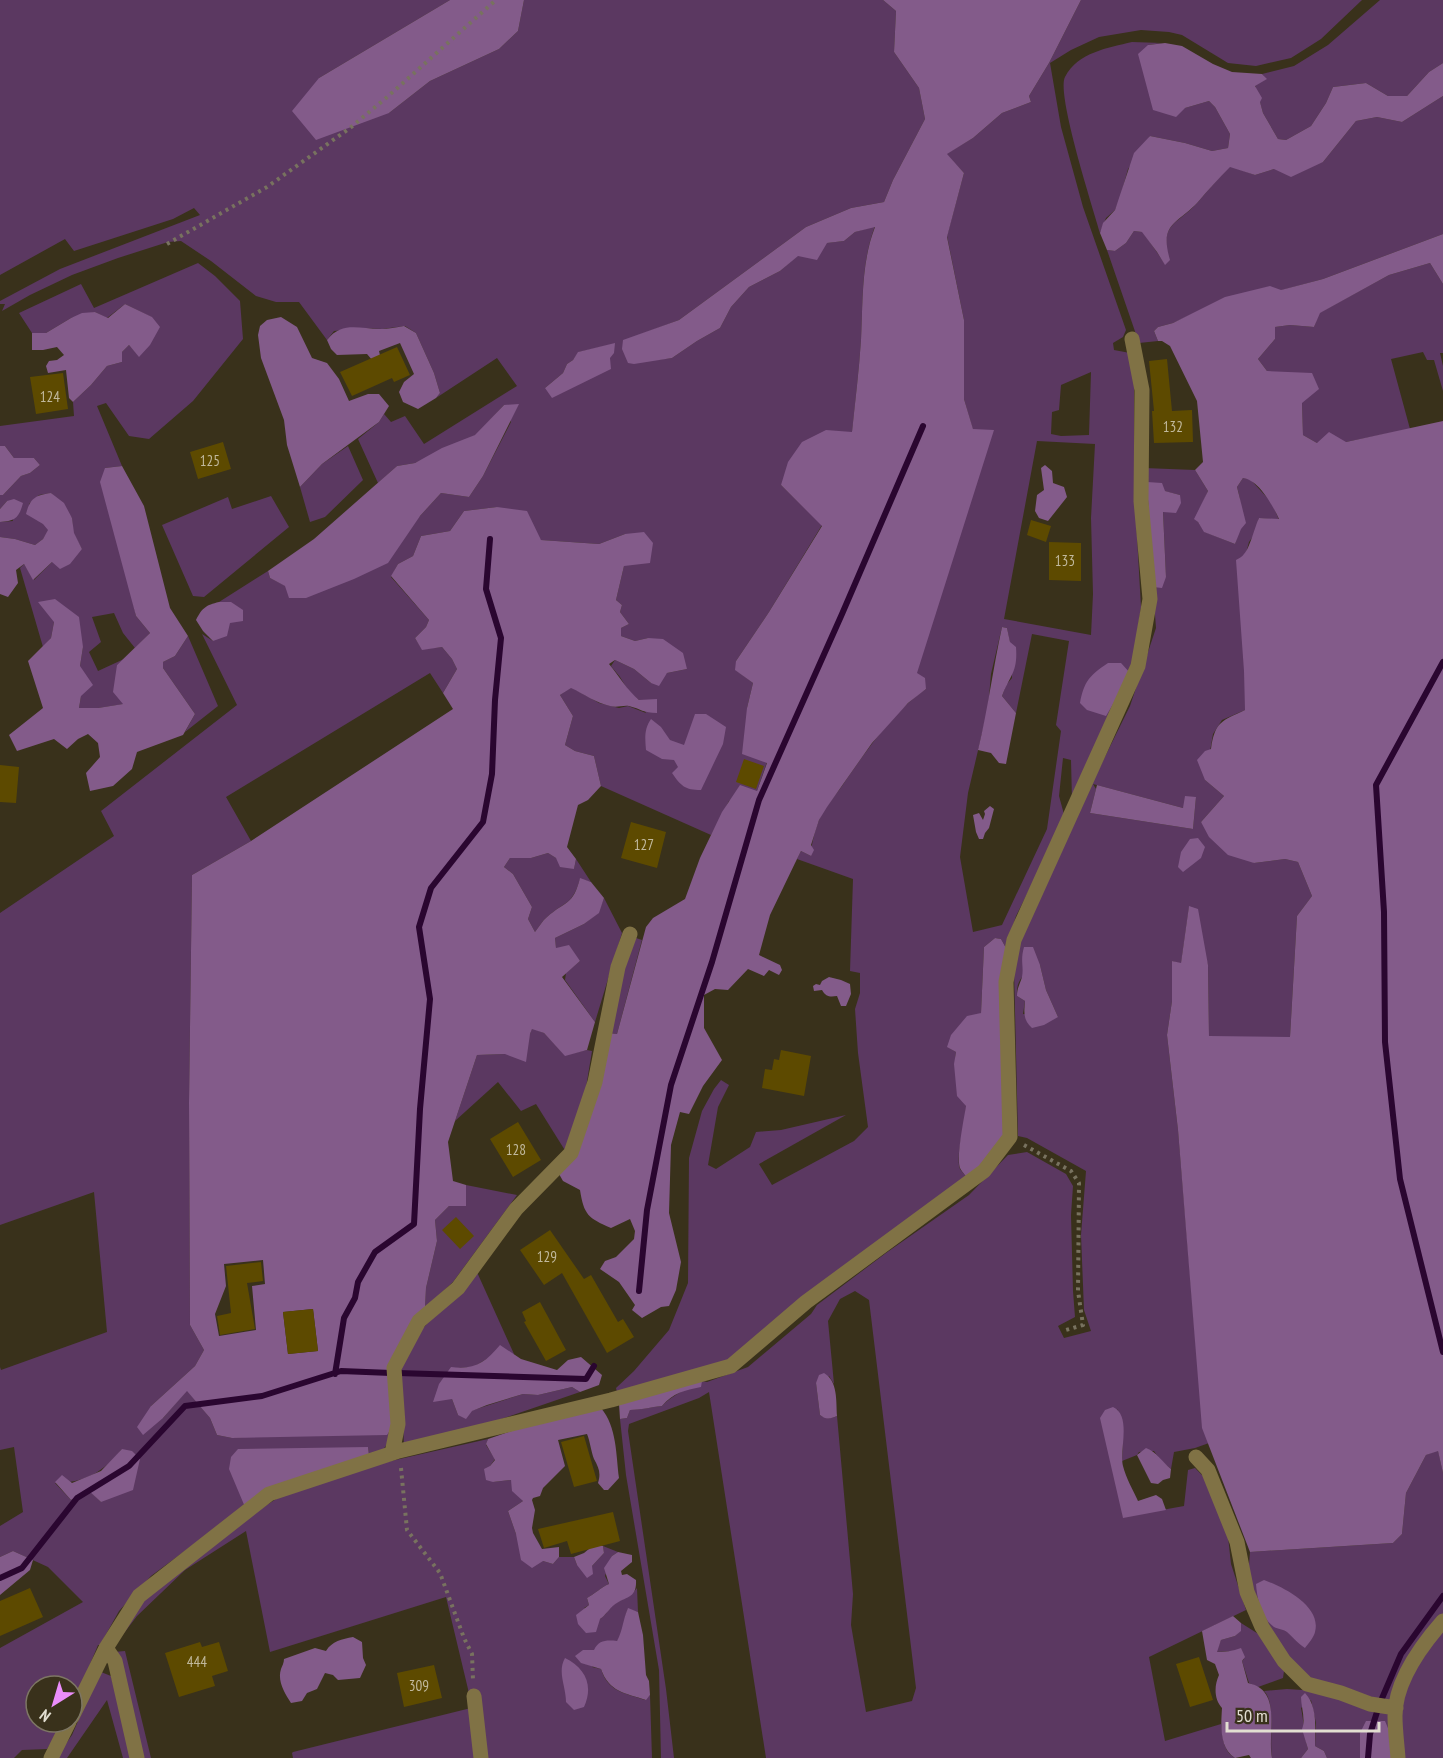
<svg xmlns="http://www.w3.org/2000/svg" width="1443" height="1758" viewBox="0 0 1443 1758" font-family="'PT Sans Narrow',sans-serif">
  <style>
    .green { fill: #5b3861; fill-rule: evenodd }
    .forest { fill: #835b8a; fill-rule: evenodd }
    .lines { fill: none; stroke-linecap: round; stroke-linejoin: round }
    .stream { stroke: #2a0630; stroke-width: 6 }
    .building { fill: #5d4a00 }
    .path { stroke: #78725f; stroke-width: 4; stroke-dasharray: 3 4.5; stroke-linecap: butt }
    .minor { stroke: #807245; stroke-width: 15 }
    .labels { text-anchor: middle; stroke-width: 4.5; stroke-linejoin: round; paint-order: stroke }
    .number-label { font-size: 15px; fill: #c1b99d }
  </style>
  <rect width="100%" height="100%" fill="#39311b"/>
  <path class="green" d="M0,0H450L319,78L389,113L430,81L499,49L518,31L524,0H883L896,11L894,52L919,88L925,119L893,180L884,202L851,208L806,227L679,320L623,341L629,363L672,358L697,341L720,328L731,307L749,287L780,271L798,255L826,243L844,241L855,232L875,226C861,263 863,301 861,340C859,371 855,402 852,433L781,485L822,525L769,612L736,661V670L753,683L747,708L767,762L757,791L729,801L711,835L601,786L594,756L575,751L565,745L573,716L560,695L571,687L599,703L619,708L628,706L646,713L639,700L629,692L620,677L611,666L615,660L634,669L651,683L667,673L687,669L648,638L635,641L621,636V628L629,624L620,612L622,605L616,600L624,566L625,534L599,544L541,540L497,507L464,511L450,531L421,536L413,556L398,564L391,577L429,620L426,627L415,638L422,649L442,647L452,659L457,669L443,693L430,673L226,797L251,841L192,875L189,1103L190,1325L204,1350L195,1366L151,1406L163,1418L187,1390L210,1418L217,1435L232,1438L394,1424L391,1437L382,1452L369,1455L368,1447L245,1507L228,1519L151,1576L119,1611L100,1645H98L72,1708V1686H36V1690L33,1691V1713L36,1711V1722L64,1723L47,1749L22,1750L14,1758H0V1648L83,1602L48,1567L13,1551L0,1557V1526L23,1512L14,1447L0,1450V1367L1,1370L107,1332L94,1192L0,1225V913L114,836L101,811L237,705L202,634L213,641L231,602H219L268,571L270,578L286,586L420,516L441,493L469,497L483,476L511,422L504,405L476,435L415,463L397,466L378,483L358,439L379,422L384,414L391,422L405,416L424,444L517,386L497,358L436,398L440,393L434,373L416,333L405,326L382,329L362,328L334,331L327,340L299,302H276L256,296L211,261L181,241L168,242L118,258L72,275L30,295L2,311L5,304H0V301L60,269L200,215L194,208L173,219L74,251L65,239L0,275ZM614,344L610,357L545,388L563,373L567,364L573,360L579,352ZM122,1449L101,1502L89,1490L71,1500L55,1483C84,1483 104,1472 122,1449Z
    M1081,0H1362L1321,39L1291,58L1256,66L1228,63L1182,35L1169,32L1141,30L1099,37L1071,50L1050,63L1061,127L1083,207L1126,330L1123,337L1113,343L1114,350L1130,353L1134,375V483L1141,607L1131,674L1118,697L1072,800L1071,760L1063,758L1059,796L1065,818L1016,916L1006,948L1001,939L995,938L984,947L981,1013L948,1047L956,1052C952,1074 966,1088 966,1107C966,1123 955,1156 960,1169C962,1172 967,1177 969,1180L731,1361L617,1392L616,1388L634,1371L669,1330L688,1283L689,1158L702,1111L714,1089L721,1080L729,1085L718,1107L708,1165L716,1169L750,1147L756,1132L781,1130L846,1115L759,1164L772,1185L854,1141L868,1127L858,1053L855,1009L860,993V973L850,971L853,879L797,859L801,851L811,856C811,844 815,831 819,820C824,808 834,797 842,786C864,754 894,710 926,689L916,673L993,430H973L964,399V320L947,236L964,173L946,154L973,138L1002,113L1031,102L1029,96L1049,63ZM1091,372L1089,435L1061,436L1051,434L1052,412L1059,410L1061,385ZM1037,441L1095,444L1091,518L1093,594L1091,635L1004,619ZM1002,627L1007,628L1010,643L1012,678L1006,685L1002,696L1016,713L1032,634L1069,641L1056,725L1061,731L1047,829L1002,925L973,932L960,857L968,793L988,708L991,674Z
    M1380,0H1443V63L1429,72L1407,96H1388L1366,83L1333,87L1326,103L1311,126L1286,140L1278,139L1263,113L1255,85L1266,79L1262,74L1294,66L1328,45Z
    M1132,42L1162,43L1148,45L1185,108L1209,101L1215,107L1230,134L1228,148L1212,151L1185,143L1150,136L1128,169L1120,198L1115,210L1106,218L1100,233C1093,208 1056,94 1065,77C1078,52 1108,48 1132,42Z
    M1443,96V234L1323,279L1193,314L1173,323L1158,327L1154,331L1158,341L1139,343L1107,250L1115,251L1126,243L1134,231L1143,232L1165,264L1169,260C1159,222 1178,225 1198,202C1208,190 1219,178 1230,166L1255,175L1274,169L1323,162L1356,121L1377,117L1402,122Z
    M198,263L215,276L240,301L243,339L193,401L149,439L129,436L106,403L97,406L122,466L105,468L136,616L150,633L135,648L123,633L114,613L92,617L101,642L89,652L98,671L124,659L117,665L124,704L98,708H79L81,696L80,666L83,647L54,622L51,638L43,647L20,568L24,564L34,580L52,562L82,549L73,533L72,518L51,493L39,495L29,504L49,530L43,539L35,545L15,539L0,537V522L13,521L7,501L0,509V495H3L21,476L30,473L40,465L34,458H14L5,446H0V426L74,416L73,402L91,385L107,366L122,362V352L129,345L139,356L151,317L125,304L107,318L95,312L71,318L46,333H32L19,313L81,284L94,308Z
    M1430,263L1443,284V353H1440L1443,366V391L1434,360H1427L1423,352L1391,359L1410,429L1346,442L1317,443L1303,435L1302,403L1267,371L1258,359L1275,339V327L1290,325L1314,327L1319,313L1389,275Z
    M348,446L363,480L325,517L310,522L300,487L322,464Z
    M1144,468L1195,470L1208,491L1196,519L1205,532L1235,544C1242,524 1243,507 1237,487L1243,478L1250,479L1272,503L1279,520L1259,518L1254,535L1249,542L1246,553L1245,710L1222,720L1213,734L1205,780L1224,796L1201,822L1254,863L1285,859L1298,862L1312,896L1297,916L1290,1037H1209L1208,965L1189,907L1181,964L1172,961V1001L1167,1035L1178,1130L1203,1428L1209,1443L1195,1448L1174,1452L1171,1469L1161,1461L1154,1451L1139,1452L1137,1455L1122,1461C1123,1443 1125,1427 1117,1409L1123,1517L1184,1506L1188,1470L1195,1468L1208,1481L1227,1527L1231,1564L1246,1610L1149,1657L1165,1741L1221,1724C1223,1738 1223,1751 1235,1758H766L709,1392L699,1398L629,1424L628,1431L666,1689L674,1758H661L659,1670L626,1475L620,1419L627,1418L630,1410C640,1410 651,1407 662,1406C673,1394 688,1389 702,1381L707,1382L748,1367L811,1314L817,1305L886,1253L969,1195L1008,1155L1027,1152L1066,1174L1073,1186L1071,1215L1073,1291L1075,1317L1058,1326L1064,1338L1091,1331L1084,1310L1081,1235L1086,1171L1027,1138L1018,1136L1014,970L1020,939L1092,783L1130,706L1156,628L1153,587L1166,577L1163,511H1169L1180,495L1164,491L1147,482ZM1093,784L1183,808L1196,797L1193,829L1090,813L1096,789ZM1040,965L1046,990L1058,1017L1023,1014L1025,1001L1017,996C1016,977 1026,973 1040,965ZM855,1291L869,1300L916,1688L912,1701L866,1712L851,1625L853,1594L837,1416C830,1419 826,1419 820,1415L816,1383L829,1376L834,1384L828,1321L840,1299Z
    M271,496L289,527L204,597L193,596L162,525L228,497L232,509Z
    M188,636L218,706L185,732L195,714L163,668V662L175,656Z
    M548,853L574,869L576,859L591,882L580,879C572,906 565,901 547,917C542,921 539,927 535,932L528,919L532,907L513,874L504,867L510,858H531Z
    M604,898L622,933L595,1022L565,980L566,973L580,961L556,949L555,938L584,924L598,913Z
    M633,937L642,940L617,1034L608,1033Z
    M532,1028L544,1033L565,1055L587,1050L592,1051L581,1118L566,1152L536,1104L521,1111L498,1082L455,1121L477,1055L505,1054L530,1034Z
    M466,1185L517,1195L453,1282L425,1308L426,1288L437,1241L435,1220L449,1206L466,1205Z
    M476,1270L514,1354L490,1357L473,1367L458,1368L452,1399L458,1415L523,1394L538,1395L572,1387L580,1392L475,1428L404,1448L401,1361L413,1339Z
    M488,1439L486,1445L495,1459L490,1466L493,1482L511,1480L523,1501L508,1511L516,1534L543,1561L553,1564L559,1557H574L577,1565L592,1566L604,1553L603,1546L618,1552L612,1556L605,1576L609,1584C601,1587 595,1594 587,1598L589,1605L584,1608L600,1619C606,1615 608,1610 613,1605C622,1598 629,1599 637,1588L638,1612L628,1609C624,1617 625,1625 622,1633C616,1646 602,1657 592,1667L601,1669C608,1692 625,1693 645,1700L650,1695L652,1758H293L292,1753L293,1752L471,1708L468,1689L446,1597L270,1652L246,1531L185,1570L137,1616L124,1633L133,1608L242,1521L287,1492L360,1468Z
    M1438,1450L1443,1473V1615L1392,1700L1382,1704L1313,1680L1287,1659L1272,1636L1248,1577L1250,1552L1393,1543L1402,1534L1406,1493L1426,1455Z
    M1241,1623L1260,1635L1284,1671L1283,1678L1258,1687L1249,1683L1242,1661L1244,1659C1231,1649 1232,1651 1216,1652L1221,1640L1235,1636L1241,1630Z
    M1443,1629V1758H1402L1401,1708L1411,1676Z
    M125,1651L151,1758H144L114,1652Z
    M101,1672L111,1676L133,1758H123L107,1700L67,1758H56L72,1735L94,1684Z
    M1287,1689L1318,1691L1390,1711L1391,1733H1360V1758H1327L1324,1751L1315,1746L1316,1723L1311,1700L1301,1708C1304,1722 1304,1736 1308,1749L1301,1758H1272C1269,1740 1276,1702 1264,1691Z"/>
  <path class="forest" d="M450,0H524L518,31L499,49L430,81L389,113L316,140L292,111L319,78Z
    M883,0H1081L1049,63L1029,96L1031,102L1002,113L973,138L947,154L964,173L947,237L964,320V399L973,429L994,430L917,673L925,678L926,689L908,703L872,743L827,807L819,820L811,845L814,850L811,856L801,851L797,859L770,915L759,955L780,965L782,970L779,975L769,970L764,976L748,969L728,990L715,989L704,995V1028L722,1060L703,1086L689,1114L680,1112L671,1145L669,1213L681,1262L676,1290L669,1306L661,1307L642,1318L632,1310L635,1305L619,1282L600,1269L605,1261L616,1257L634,1239L635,1231L630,1219L611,1228C588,1218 584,1215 580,1190L563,1181L559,1174L608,1033L617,1034L646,927L653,918L685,899L700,858L722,812L740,785L757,791L767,763L742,754L747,708L753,683L735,670L736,661L769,612L822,526L781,485L788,462L802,442L826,430L852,432C855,402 859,371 861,340C863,302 861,263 875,227L855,232L844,241L827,243L817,260L798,256L780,271L749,287L731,307L720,328L697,341L672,358L634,364L628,363L622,349L623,340L679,320L806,227L851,208L884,202L893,180L925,119L919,88L894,52L896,11Z
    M1165,43L1182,46L1213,64L1232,72L1262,74L1267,79L1255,86L1262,98L1260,102L1263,113L1278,139L1286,140L1311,126L1326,103L1333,87L1366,83L1388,96H1407L1429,72L1443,63V96L1402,122L1377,117L1356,121L1323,162L1291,177L1274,169L1255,175L1230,167C1219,178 1208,190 1198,202C1177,225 1159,222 1170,260L1165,265L1157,252L1142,232L1134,231L1126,243L1115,251L1107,250L1100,233L1103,223L1115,210L1134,153L1150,136L1185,143L1212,151L1228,148L1230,134L1215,107L1209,101L1185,108L1176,117L1153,110L1138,54L1148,45Z
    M1443,234V284L1430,263L1389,275L1320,313L1314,327L1290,325L1275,327V339L1258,359L1267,371L1312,373L1319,389L1302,403L1303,435L1317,443L1329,432L1346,442L1443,421V1473L1438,1451L1426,1455L1406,1493L1402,1534L1393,1543L1250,1552L1202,1428L1178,1130L1167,1035L1172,1001V961L1181,963L1189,906L1198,909L1208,965L1209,1036L1290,1037L1297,916L1312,896L1298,862L1285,859L1254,863L1228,855L1209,837L1201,822L1224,796L1205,780L1197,760L1205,751L1211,749C1215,721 1222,721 1245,710L1244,671L1236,560C1239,558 1242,557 1244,554C1250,548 1255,526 1259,518L1279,519C1273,506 1259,480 1243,478L1237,487L1246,523L1241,529L1235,544L1204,532L1198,522L1194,519L1208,491L1195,470L1203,462L1197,401L1170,346L1162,341H1158L1154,331L1158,327L1173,323L1225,297L1270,286L1281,290L1323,279Z
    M125,304L152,317L160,327L150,345L139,357L129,345L122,352V362L107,366L91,385L73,402L69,398L66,370L48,373L46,366L49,361L57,360L64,355L57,347L43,350H32V333H46L71,318L82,313L95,312L108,318Z
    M281,317L297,327L312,358L327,363L339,379L349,401L368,394H379L389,406L379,422L322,464L300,487L287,445L284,420L261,358L258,335L260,326L267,320Z
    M404,326L416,333L434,373L440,393L436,398L418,409L403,402L399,392L404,382L414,374L400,343L379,351L382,364L378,367L367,354L337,355L331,349L327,340C342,321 359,329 380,329C388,329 397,327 404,326Z
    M615,343L614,353L610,358L611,369L552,398L545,388L563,373L567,364L573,360L578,352Z
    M519,404L483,476L469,497L441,493L420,516L388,563L354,579L306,598H289L285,586L270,578L268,571L314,539L397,466L415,463L442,448L475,435L504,405Z
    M0,446H5L14,458H34L40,465L30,473L21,476L3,495H0Z
    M1045,465L1052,471L1053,483L1064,487L1067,497L1048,521L1039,518L1035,511L1037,495L1044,490L1041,468Z
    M122,466L144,506L170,608L188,636L175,656L163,662V668L195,714L183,735L137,752L132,769L113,786L90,791L86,773L100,757L98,743L88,734L78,739L67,749L54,739L17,751L9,735L43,708L28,661L51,638L54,622L38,602L55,599L79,617L83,647L80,666L93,685L81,696L79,708H98L123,704L113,692L117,665L150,633L136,616L100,482L105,468Z
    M1147,482L1162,483L1165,491L1180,495L1181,503L1176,513L1163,512L1166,577L1162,588L1153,587Z
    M51,493L64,503L72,518L74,533L82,549L70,564L60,569L52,562L33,580L24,564L16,570L18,583L8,597L0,594V537L15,539L35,545L43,539L48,530L43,524L26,514C30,498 36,495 51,493Z
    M14,499L23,503C19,518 15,521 0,522V509L7,501Z
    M497,507L527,511L541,540L599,544L625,534L644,532L653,543L650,563L624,566L616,600L622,605L620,612L629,624L621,628V636L635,641L648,638L663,639L683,653L687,669L667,673L659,686L651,683L634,669L615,660L609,664C619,676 627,690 639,700L657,699V713C643,713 641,709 629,706C623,705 617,708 610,706C596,703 584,694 571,688L560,695L573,716L565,745L575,751L594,756L601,786L588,800L578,805L567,847L576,859L574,869L560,867L556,858L548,853L531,858H510L504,867L513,874L532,907L528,919L535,932C539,927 542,921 547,917C565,901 573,906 580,878L591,882L604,898L599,913L584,924L555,938L556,948L569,945L580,961L562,977L595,1022L587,1050L565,1056L544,1033L532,1029L530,1034L526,1062L505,1054L477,1055L448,1142L453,1181L466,1185V1206H449L435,1220L437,1241L426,1288L425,1308L391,1360L394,1424L387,1435L232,1438L217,1435L210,1418L187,1391L163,1418L143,1435L137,1427L151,1406L195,1366L204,1350L190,1325L189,1103L192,875L251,841L453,709L443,693L457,669L452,659L442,647L422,650L415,638L426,627L429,620L391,576L398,564L413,556L421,536L450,531L464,511ZM263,1260L265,1284L252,1286L256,1330L219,1336L215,1314L226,1286L224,1264ZM313,1309L318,1351L288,1354L283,1312Z
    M219,602H231L243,610V621L230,623L227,636L213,641L203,631L196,620C202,608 206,605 219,602Z
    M1002,627L1007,628L1010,642L1016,647C1018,672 1010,675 1002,696L1016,713L1006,764L999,763L991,753L978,750C988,709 993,668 1002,627Z
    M1108,663H1121L1131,674L1106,716L1087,710L1080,703C1084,681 1090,675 1108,663Z
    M695,714H706L726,727L723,744L701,790C685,790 681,786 672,773L678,767L674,760L662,759L646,750C645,738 644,729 651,719L661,727L670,740L684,745Z
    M1097,785L1183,808L1185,796L1196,797L1193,829L1090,813Z
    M990,806L994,809L989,828L985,833L983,839H979L976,832L973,815L979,813L983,820L985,814L984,811Z
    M1198,838L1205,847L1201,858L1183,872L1178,867L1181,852L1190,839Z
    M995,938L1001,939L1006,948L1005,1135L969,1180C967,1177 962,1172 960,1168C956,1158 964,1119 966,1106L957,1096L954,1064L956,1052L947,1047L951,1035L967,1016L981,1013L984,947Z
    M1024,947H1033L1040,965L1046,990L1058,1017L1044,1025L1032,1028C1023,1020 1024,1013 1025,1001L1017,996C1017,988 1020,984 1022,977C1024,966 1020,961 1024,947Z
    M829,977L841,980L850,984L851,994L846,1006H841L837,996C830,997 826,997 822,990L814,991L813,986L816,984L820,985L822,981Z
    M500,1345L521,1359L557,1370L568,1360L581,1357L602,1375L599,1385L580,1392L572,1387L538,1395L523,1394L487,1405L472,1411L466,1419L458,1415L452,1399L433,1402L439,1384L451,1367C474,1370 485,1363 500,1345Z
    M824,1373C838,1381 836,1401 837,1416C830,1419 826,1420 820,1415L816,1383L819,1375Z
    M702,1381L701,1387C685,1390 673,1393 662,1406C651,1407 641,1410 630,1410L627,1418L620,1419L619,1404Z
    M1113,1407C1132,1416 1119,1450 1123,1466C1126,1478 1133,1490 1138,1501L1156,1495L1162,1499L1166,1510L1123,1518L1100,1418L1105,1410Z
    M601,1408C617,1427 616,1455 619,1478L608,1490H604L598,1483C601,1473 599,1468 594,1459C591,1451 590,1441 587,1434L558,1440L565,1466L543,1488L540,1496L533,1498L532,1500L535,1510L532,1528L533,1533L542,1549L559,1547V1557L553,1564L543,1561L532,1568L521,1560L516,1534L508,1511L523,1501L512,1491L511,1480L493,1482L486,1480L484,1469L490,1466L495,1460L486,1444L488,1439L538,1422Z
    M368,1447L369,1455L245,1507L229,1469L231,1457L238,1449Z
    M1146,1448C1157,1452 1162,1462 1171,1469L1170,1478L1163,1480L1158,1484L1151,1483L1137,1455Z
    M122,1449L132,1451L140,1459L133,1490L101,1502L88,1490L71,1500L55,1482L62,1475L72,1483L101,1471Z
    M595,1544L603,1546L604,1553L592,1566L593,1574L587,1578L577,1565L574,1557L584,1553Z
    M13,1551L33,1560L30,1570L0,1595V1557Z
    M618,1552L632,1555V1562L621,1571L622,1575L627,1574L636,1580C637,1599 626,1596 614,1605C609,1609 606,1615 600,1619L596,1632L586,1633L578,1624L576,1615L589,1605L587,1598C595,1594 601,1587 609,1584L604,1568L612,1556Z
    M1264,1580C1283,1587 1322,1606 1315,1632C1314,1637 1308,1644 1305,1648C1297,1643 1293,1637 1287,1632C1283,1629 1278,1629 1274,1627C1261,1618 1257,1598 1256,1584Z
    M628,1608L638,1612L643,1635L646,1675L649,1681L650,1695L646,1700C625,1693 609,1692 601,1669L581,1663L575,1656L583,1650H594C599,1640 606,1640 617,1641C623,1630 623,1619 628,1608Z
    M1233,1616L1241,1623V1631L1235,1636L1221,1640L1217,1652C1224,1652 1233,1651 1241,1648L1245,1657L1242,1661L1248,1683C1283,1690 1267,1733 1272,1758H1251L1249,1755L1235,1758C1219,1748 1221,1725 1222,1708C1214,1699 1214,1686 1219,1675L1215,1664L1207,1660L1202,1631Z
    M353,1637L362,1642L363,1658L366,1665L360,1678L338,1680L333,1675L325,1673L317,1689L307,1693L302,1701L291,1703C285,1694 277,1681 281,1669C282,1666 284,1663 284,1659L315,1648L326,1651C332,1641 342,1639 353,1637Z
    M565,1658C585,1668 594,1685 584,1707L574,1710L566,1702C566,1686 557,1672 565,1658Z
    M1305,1693C1318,1707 1315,1728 1315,1746L1324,1751L1327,1758H1301L1308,1749L1302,1729C1306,1720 1301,1707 1301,1697Z
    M1366,1721H1385L1393,1740L1394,1758H1360V1733Z"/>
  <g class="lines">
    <path class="stream" d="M1443,662L1376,785L1384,912L1385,1042L1400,1179L1443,1352
      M639,1291L647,1210L671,1085L712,962L759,800L842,614L923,426
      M398,1373L586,1379L594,1366
      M335,1374L344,1318L355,1298L358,1282L375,1252L414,1224L420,1109L430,999L419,927L431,888L483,822L492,774L495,700L501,638L486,589L490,539
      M0,1578L22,1568L77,1498L129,1466L185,1406L262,1396L341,1371L391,1373
      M1380,1703L1401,1654L1443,1596
      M1368,1758L1370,1734L1377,1712"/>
  </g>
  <path class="building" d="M397,347L410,375L394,382L392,378L352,396L340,372Z
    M1167,359L1172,411L1192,410L1193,442L1154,443L1152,411H1154L1149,361Z
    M63,373L68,409L36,414L30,377Z
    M223,442L231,469L198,479L190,452Z
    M1031,520L1051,526L1046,542L1027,535Z
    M1049,542L1081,543V581L1049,580Z
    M744,759L764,766L756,789L736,782Z
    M0,765L19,767L16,803L0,802Z
    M631,822L666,832L657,868L621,858Z
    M781,1050L811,1056L804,1096L762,1088L765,1069L772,1070L774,1059L779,1060Z
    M518,1122L541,1160L513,1177L490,1139Z
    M456,1217L474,1236L460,1249L442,1230Z
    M550,1230L584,1279L591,1275L618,1322L623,1319L634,1337L607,1353L562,1273L544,1285L520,1250Z
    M261,1262L263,1281L247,1283L255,1329L220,1335L217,1316L231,1313L226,1266Z
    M540,1302L566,1350L546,1361L524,1322L526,1321L522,1312Z
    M313,1309L318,1351L288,1354L283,1312Z
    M584,1436L597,1481L574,1487L561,1442Z
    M613,1512L620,1541L571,1554L567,1541L544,1548L538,1529Z
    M30,1588L43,1617L0,1636V1601Z
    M200,1642L202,1647L219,1642L228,1671L212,1676L215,1686L179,1697L165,1653Z
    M1199,1657L1213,1700L1190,1707L1176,1664Z
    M434,1665L442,1698L404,1707L397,1673Z"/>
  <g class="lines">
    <path class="path" d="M167,244L267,187L350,128L386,98L496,0
      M1024,1145L1071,1171L1079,1183L1078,1291L1083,1325L1066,1330
      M401,1468L407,1530L440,1573L464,1638L472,1654L473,1680"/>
    <path class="minor" d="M392,1453L398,1424L394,1368L419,1321L458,1288L516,1209L571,1153L595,1082L618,967L630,934
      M1196,1457L1208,1470L1237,1542L1247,1592L1262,1627L1284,1661L1307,1684L1341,1693L1370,1704L1396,1708
      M106,1648L115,1661L137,1758
      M474,1696L481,1758
      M72,1717L106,1648L139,1596L269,1494L399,1451L611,1400L731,1366L806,1302L984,1171L1010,1137L1006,982L1014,940L1138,666L1150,599L1141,501L1142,390L1132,339
      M51,1758L69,1722
      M1398,1758C1397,1744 1395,1730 1395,1716C1395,1681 1421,1646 1443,1621"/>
  </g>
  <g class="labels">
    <g class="number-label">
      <text x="50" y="402">124</text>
      <text x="1173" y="432">132</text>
      <text x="210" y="466">125</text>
      <text x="1065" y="566">133</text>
      <text x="644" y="850">127</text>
      <text x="516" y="1155">128</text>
      <text x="547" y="1262">129</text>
      <text x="197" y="1667">444</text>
      <text x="419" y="1691">309</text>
    </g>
  </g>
  <g transform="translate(54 1704) rotate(217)"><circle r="28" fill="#39311b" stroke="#7d7664" stroke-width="1.5"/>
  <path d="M0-4.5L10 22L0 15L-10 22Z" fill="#eb8dfb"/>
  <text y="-9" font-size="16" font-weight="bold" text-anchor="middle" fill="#e2ded1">N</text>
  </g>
  <path d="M1227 1722v9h152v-9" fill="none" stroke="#e2ded1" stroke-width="3"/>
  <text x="1236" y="1722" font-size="18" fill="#e2ded1" stroke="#39311b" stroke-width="4.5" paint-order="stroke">50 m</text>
</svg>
